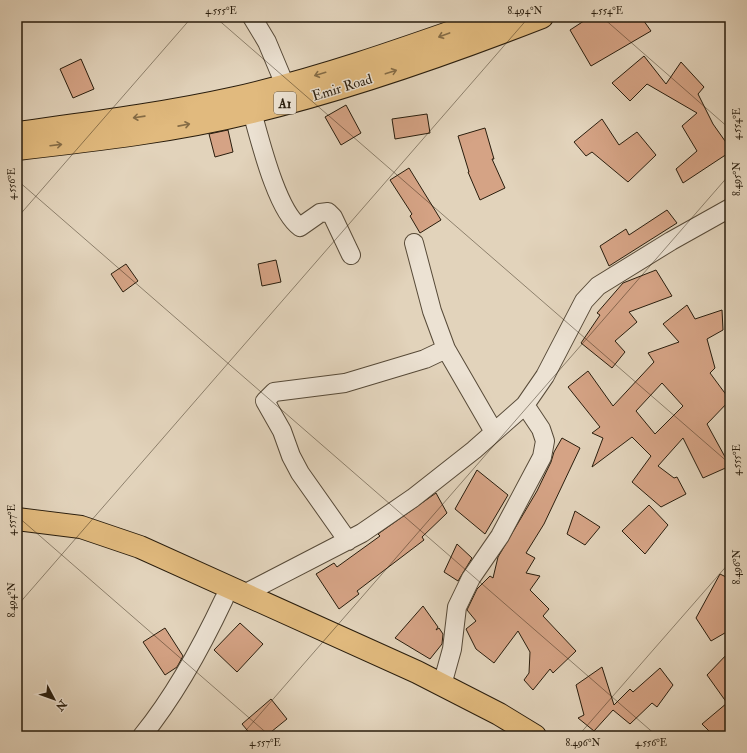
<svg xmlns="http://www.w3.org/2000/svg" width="747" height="753" viewBox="0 0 747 753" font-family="'IM FELL Double Pica',serif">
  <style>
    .building { fill: #d5a385; stroke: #291d0d; fill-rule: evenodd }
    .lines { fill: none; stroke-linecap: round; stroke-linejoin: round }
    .minor-casing { stroke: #574a38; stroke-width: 20 }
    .major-casing { stroke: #291d0d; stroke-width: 24 }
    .highway-casing { stroke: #291d0d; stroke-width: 24 }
    .minor { stroke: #ece2d3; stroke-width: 18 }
    .major { stroke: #e1ba7e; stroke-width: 22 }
    .highway { stroke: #e1ba7e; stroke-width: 22 }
    .oneway { stroke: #856c46 }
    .ticks { fill: none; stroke: #291d0d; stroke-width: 1; stroke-opacity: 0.45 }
    .labels { text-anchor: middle; stroke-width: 3; stroke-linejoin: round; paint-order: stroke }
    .shield { fill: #ece2d3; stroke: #645848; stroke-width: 1 }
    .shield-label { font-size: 13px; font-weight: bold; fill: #291d0d }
    .street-label { font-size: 14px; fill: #291d0d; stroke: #ece2d3 }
    .neatline { fill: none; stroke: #291d0d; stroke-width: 1.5 }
    .ticks-label { font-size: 10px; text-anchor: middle; fill: #291d0d }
  </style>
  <rect width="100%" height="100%" fill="#e2d3bb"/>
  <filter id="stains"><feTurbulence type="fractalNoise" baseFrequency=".005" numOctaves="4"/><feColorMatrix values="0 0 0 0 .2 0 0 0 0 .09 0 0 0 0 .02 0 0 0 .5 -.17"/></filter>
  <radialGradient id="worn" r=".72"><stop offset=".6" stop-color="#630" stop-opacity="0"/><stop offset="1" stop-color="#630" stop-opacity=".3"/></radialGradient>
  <path class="building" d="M590,17H641L651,31L591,66L570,30Z
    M644,56L666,84L681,62L704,87L698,94L713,124L730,148V152L683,183L676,169L697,151L682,126L697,113L647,84L630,101L612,83Z
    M81,59L94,89L73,98L60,69Z
    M346,105L361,133L341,145L325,117Z
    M427,114L430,133L395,139L392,119Z
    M602,119L619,145L637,132L656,155L628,182L592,152L586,156L574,142Z
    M485,128L494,159H492L505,188L480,200L468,172H469L458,136Z
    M228,130L233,152L215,157L209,134Z
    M409,168L441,220L420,233L410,216L412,214L390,180Z
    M667,210L677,223L609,266L600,246L626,229L629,235Z
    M276,260L281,282L262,286L258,264Z
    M126,264L138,281L123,292L111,274Z
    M656,270L672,296L629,312L637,322L615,341L625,352L612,368L581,343L600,315L597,313L623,283Z
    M687,305L695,319L722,310L723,330L707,339L715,368L710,373L730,400L707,424L730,466L703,478L683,438L658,466L674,478L677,477L686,494L661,507L632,482L651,456L632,437L592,467L603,438L592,433L600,427L568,387L588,371L613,406L654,362L648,353L679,342L663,324ZM662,383L683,406L655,434L636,411Z
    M562,438L580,448L544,524L526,553L535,558L526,573L540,576L530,590L549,609L543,616L576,651L553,673L550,669L533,690L524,680L529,673L530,652L518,631L494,663L476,649L466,629L476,621L467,610L477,589L490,576L493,578L498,557L537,491L551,462L554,452Z
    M477,470L508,495L485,534L455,509Z
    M436,493L447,513L422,537L424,540L357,591L359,594L339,609L316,574L334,563L337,567L380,536L378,534Z
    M649,505L668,525L645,554L622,531Z
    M575,511L600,527L585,545L567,534Z
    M457,544L472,558L458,581L444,572Z
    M720,574L730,579V630L711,641L696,618Z
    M423,606L438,627L436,630L439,628L443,634L442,644L430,659L395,638Z
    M240,623L263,644L237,672L214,650Z
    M165,628L183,656L177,667L165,675L143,642Z
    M730,651V736H714L702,724L727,703L707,675Z
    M602,667L614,705L630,689L633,692L660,668L673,685L657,707L652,703L630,724L613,710L594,731L578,718L584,715L576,685Z
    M271,699L287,719L266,736H252L242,724Z"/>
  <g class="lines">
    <g class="minor-casing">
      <path id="minor" d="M252,17L267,42L285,85
        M252,112C260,140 277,211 300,227L320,213L328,212L333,217L351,255
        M414,243L432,311L446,349L494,432
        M348,541L300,473L291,456L282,431L265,401L274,392L345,383L425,359L446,349
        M244,594L362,533L413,498L474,450L525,405L545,376L584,301L598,286L671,241L730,208
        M442,685L452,649L457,607L471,578L500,536L542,457L545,441L541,429L525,405
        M142,736C176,694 201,648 224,599"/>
    </g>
    <g class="major-casing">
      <path id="major" d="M17,519L81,527L140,547L417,672L499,714L535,736"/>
    </g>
    <g class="highway-casing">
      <path id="highway" d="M17,133C90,123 163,114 235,98C323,78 409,47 494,17
        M17,149C96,140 175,131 252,112C351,88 447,54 542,17"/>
    </g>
    <use href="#minor" class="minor"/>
    <use href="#major" class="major"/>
    <use href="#highway" class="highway"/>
  </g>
  <defs><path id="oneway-shaft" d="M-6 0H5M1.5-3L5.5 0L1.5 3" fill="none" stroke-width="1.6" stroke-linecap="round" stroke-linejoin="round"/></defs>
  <g class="oneway">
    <use href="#oneway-shaft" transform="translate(444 35) rotate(160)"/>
    <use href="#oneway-shaft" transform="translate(391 72) rotate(-18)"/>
    <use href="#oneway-shaft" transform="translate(320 74) rotate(163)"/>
    <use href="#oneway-shaft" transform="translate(139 117) rotate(172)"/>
    <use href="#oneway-shaft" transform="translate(184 125) rotate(-11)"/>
    <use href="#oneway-shaft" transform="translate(56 145) rotate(-7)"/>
  </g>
  <path class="ticks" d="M215,17L730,464M602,17L730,129M17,180L657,736M17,218L192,17M17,516L270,736M17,606L529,17M241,736L730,174M578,736L730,562"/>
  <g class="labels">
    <rect class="shield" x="274" y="92" width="22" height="22" rx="3"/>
    <g class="shield-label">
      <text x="285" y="108">A1</text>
    </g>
    <g class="street-label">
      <text transform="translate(342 87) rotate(-17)" y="5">Emir Road</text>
    </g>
  </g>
  <rect width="747" height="753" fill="none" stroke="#e2d3bb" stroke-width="44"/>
  <g transform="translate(54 699) rotate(131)" stroke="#ece2d3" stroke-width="3" paint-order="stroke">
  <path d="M0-3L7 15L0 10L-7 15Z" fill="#291d0d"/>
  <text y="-6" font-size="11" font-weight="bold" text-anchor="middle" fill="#291d0d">N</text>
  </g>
  <rect x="22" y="22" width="703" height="709" class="neatline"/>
  <g class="ticks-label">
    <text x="221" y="14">4.555°E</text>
    <text x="525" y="14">8.494°N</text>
    <text x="607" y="14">4.554°E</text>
    <text transform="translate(736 124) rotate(-90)" y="4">4.554°E</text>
    <text transform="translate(736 179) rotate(-90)" y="4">8.495°N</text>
    <text transform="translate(11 184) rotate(-90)" y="4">4.556°E</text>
    <text transform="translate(736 460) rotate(-90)" y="4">4.555°E</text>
    <text transform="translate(11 520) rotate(-90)" y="4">4.557°E</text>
    <text transform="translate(736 567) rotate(-90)" y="4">8.496°N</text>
    <text transform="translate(11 600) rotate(-90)" y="4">8.494°N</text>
    <text x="265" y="746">4.557°E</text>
    <text x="583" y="746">8.496°N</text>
    <text x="651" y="746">4.556°E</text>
  </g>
  <rect width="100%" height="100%" filter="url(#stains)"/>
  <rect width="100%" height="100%" fill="url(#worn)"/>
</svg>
